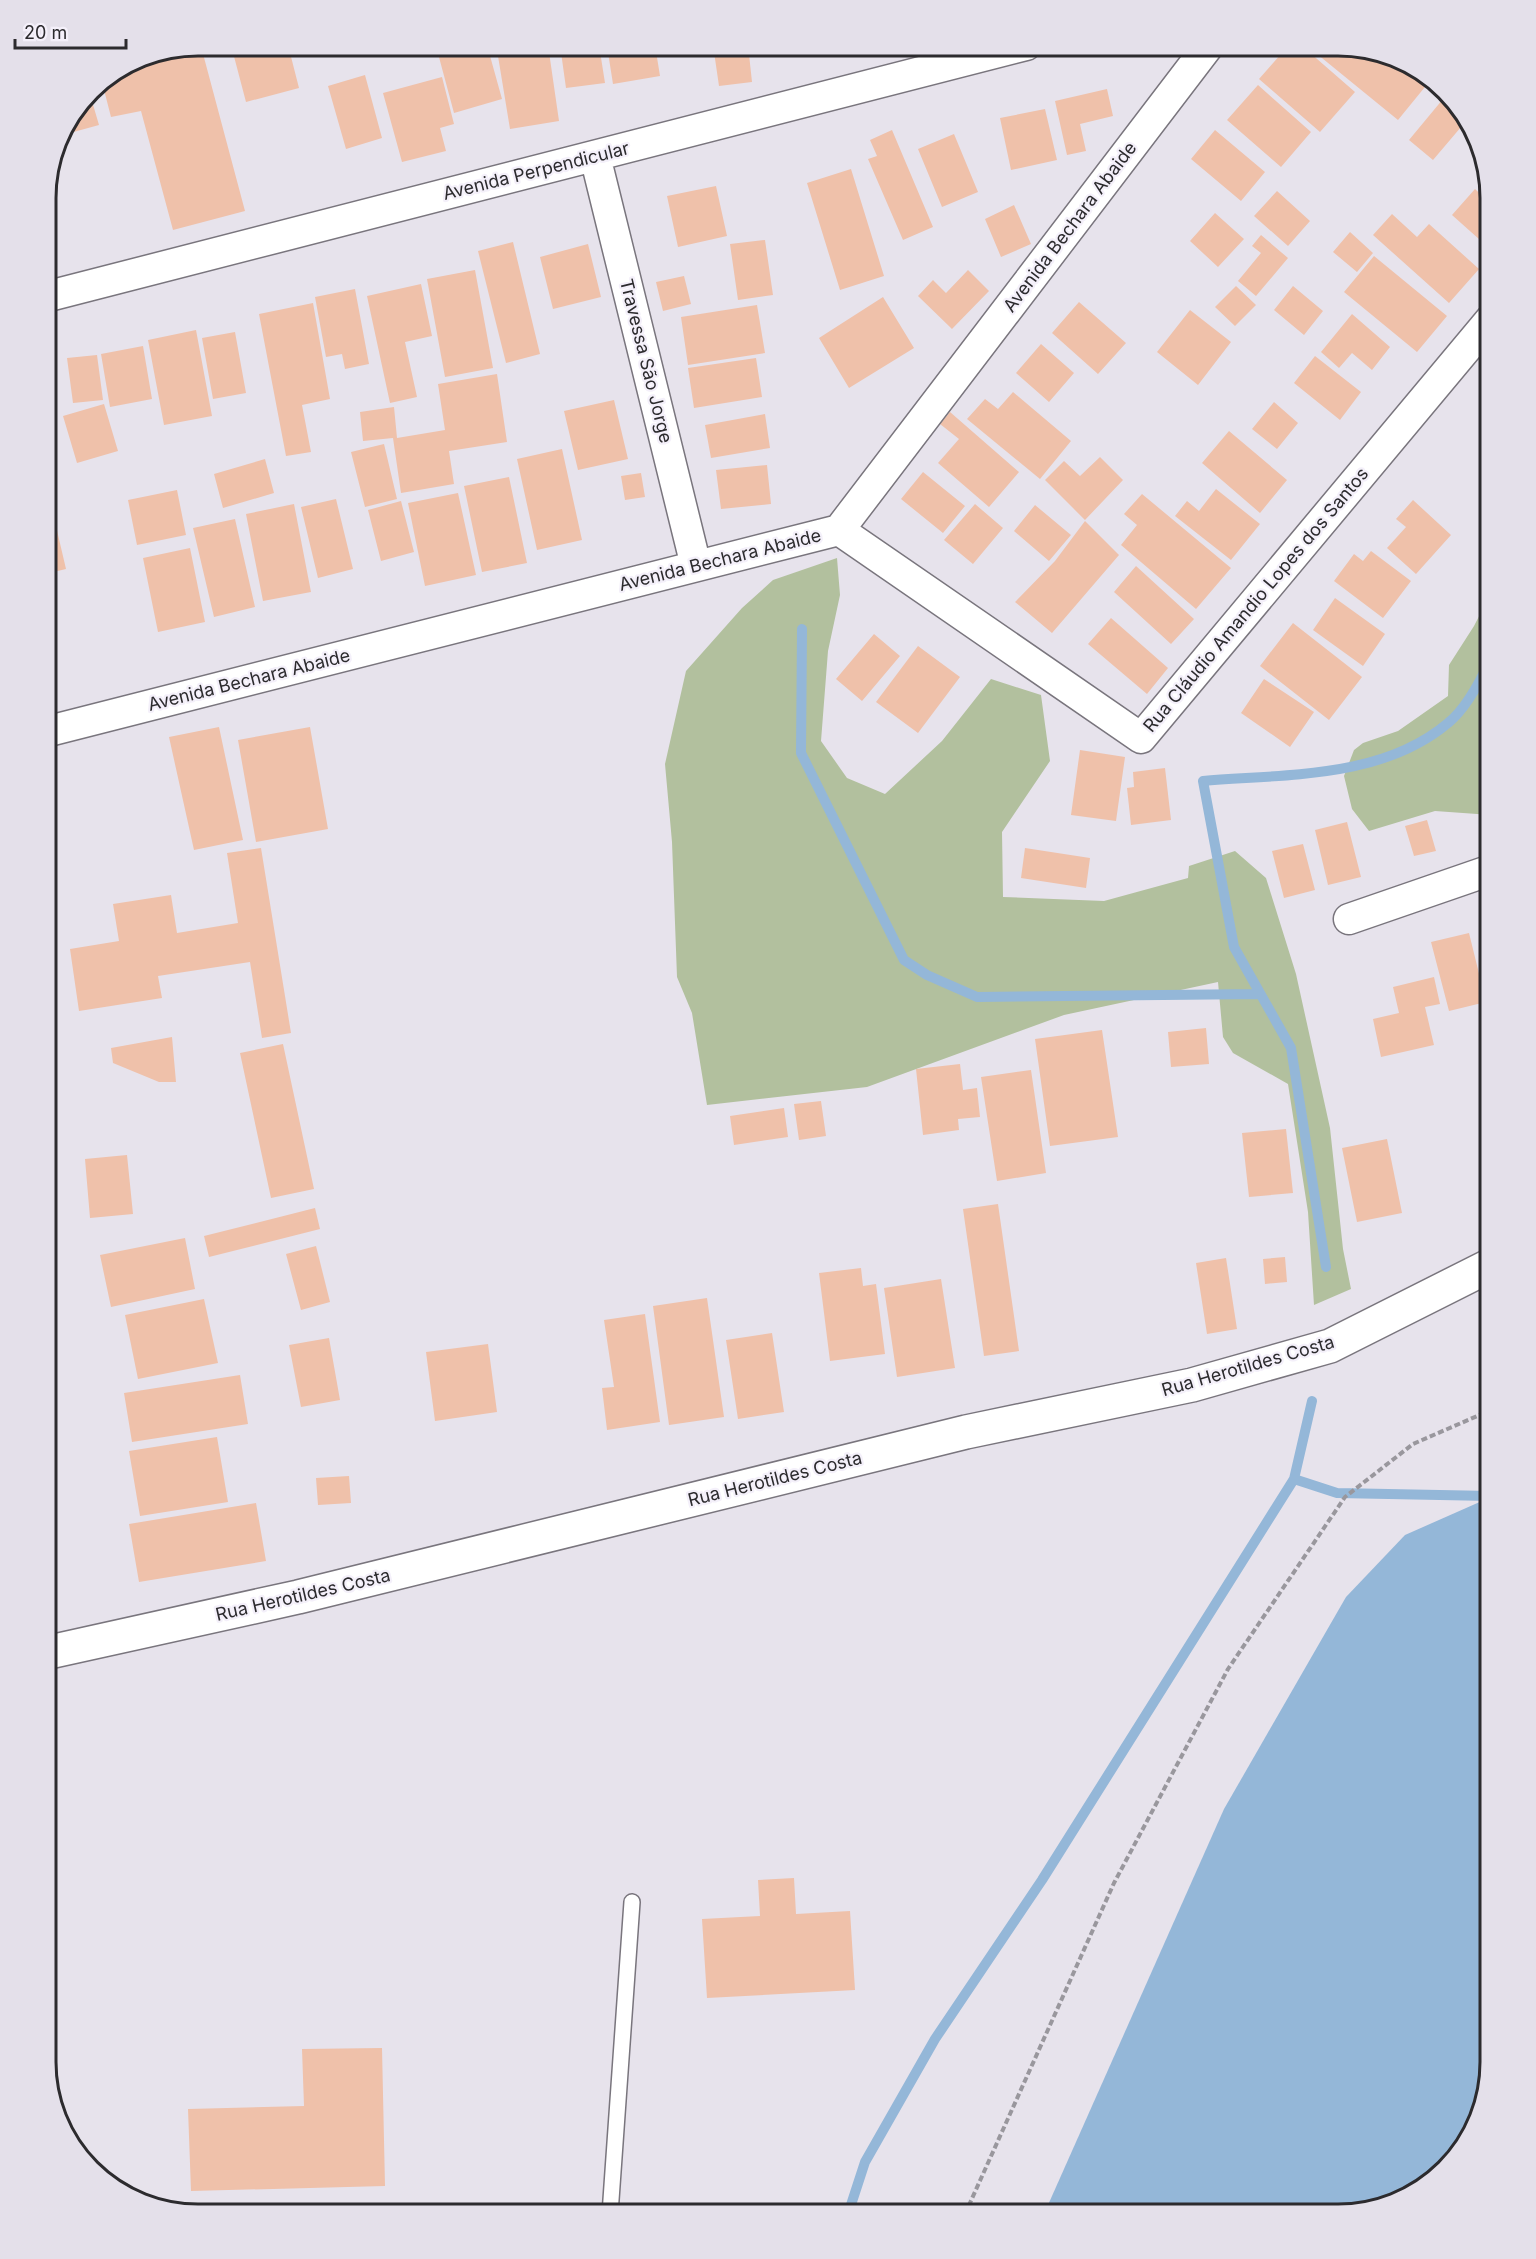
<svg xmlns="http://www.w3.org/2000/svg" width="1536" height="2259" viewBox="0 0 1536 2259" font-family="Inter,sans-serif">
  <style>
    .green { fill: #b2c09e }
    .water { fill: #94b7d8 }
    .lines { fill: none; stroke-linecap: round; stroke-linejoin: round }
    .stream { stroke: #94b7d8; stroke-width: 10 }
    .building { fill: #efc1aa }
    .lane-casing { stroke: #79757d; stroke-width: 18 }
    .street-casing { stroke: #79757d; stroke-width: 33 }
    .secondary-casing { stroke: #79757d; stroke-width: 36 }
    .path { stroke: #99979d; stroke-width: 4; stroke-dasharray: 6 3; stroke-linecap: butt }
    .lane { stroke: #fff; stroke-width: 15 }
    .street { stroke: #fff; stroke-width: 30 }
    .secondary { stroke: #fff; stroke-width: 33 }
    .labels { text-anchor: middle; stroke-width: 4.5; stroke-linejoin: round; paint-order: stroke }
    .street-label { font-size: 18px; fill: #2c2b2e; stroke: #f4f0fa }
    .rim { fill: none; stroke: #2c2b2e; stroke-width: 3 }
  </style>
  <rect width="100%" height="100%" fill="#e7e3ec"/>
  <path class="green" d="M837,558L840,595L828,651L821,741L847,778L885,794L942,741L991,679L1041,695L1050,761L1002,832L1003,897L1104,901L1188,878L1189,866L1235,851L1266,878L1296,974L1330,1128L1343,1249L1351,1289L1314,1305L1308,1212L1288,1084L1233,1053L1223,1037L1218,982L1064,1015L867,1087L707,1105L692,1013L677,977L672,842L665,764L686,671L742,608L773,580Z
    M1491,593V815L1435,811L1369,831L1352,809L1344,776L1354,750L1363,743L1398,731L1448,696L1449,665L1474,626Z"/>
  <path class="water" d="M1491,1497V2061L1470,2138L1414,2194L1338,2214H1044L1224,1809L1346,1597L1405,1535Z"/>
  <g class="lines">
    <path class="stream" d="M802,629L801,753L904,960L927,975L977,997L1260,994
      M1326,1267L1291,1048L1234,947L1203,781C1285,774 1382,779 1448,723C1467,708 1481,680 1491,658
      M1294,1479L1337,1493L1491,1496
      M848,2214L865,2162L935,2039L1042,1880L1294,1479L1312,1401"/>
  </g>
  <path class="building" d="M231,45H288L299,88L246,102Z
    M441,45H487L502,99L454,113L436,46Z
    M526,45H548L559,121L510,129L497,50Z
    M560,45H599L605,83L566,88Z
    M655,45L660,76L613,84L607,46Z
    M713,45H748L752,82L719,86Z
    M1289,45H1301L1355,92L1320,132L1259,79Z
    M1306,45H1348L1410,66L1429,82L1398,120Z
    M202,50L245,211L173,230L141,111L111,117L102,82L113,75Z
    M365,75L382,138L346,149L328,86Z
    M442,77L454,124L440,128L446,151L402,162L383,93Z
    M1258,85L1311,132L1281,167L1227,120Z
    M1107,89L1113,116L1080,124L1086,151L1067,155L1055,101Z
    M89,91L99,125L59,136Z
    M1443,99L1467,120L1433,160L1409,140Z
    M1045,109L1057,160L1011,170L1000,118Z
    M892,130L933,227L903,240L868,159L877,156L870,140Z
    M1215,130L1265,172L1241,201L1191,159Z
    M954,134L978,192L942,207L918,149Z
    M851,169L884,276L840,290L807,183Z
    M716,186L727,236L678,247L667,196Z
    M1475,189L1491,204L1489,248L1452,215Z
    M1277,191L1310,221L1288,246L1254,216Z
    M1014,205L1031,244L1001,257L985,219Z
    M45,206L53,238L45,239Z
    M1215,213L1244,239L1218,267L1190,241Z
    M1392,214L1417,237L1429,224L1479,269L1449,303L1373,235Z
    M1350,232L1373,253L1357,272L1333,252Z
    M1261,235L1288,258L1256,296L1238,281L1261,253L1252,246Z
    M765,240L773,295L738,300L730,244Z
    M513,242L540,354L506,363L478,251Z
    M588,244L601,297L553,309L540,257Z
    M1374,256L1447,316L1417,352L1344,292Z
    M475,270L493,368L445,377L427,279Z
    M968,270L989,291L952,329L918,296L933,280L946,293Z
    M684,276L691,304L663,311L656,282Z
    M421,284L432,336L405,342L417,397L390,403L367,296Z
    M1236,286L1256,305L1235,326L1215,307Z
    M1293,286L1323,311L1304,335L1274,310Z
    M355,289L369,364L345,369L342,354L326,357L315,297Z
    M883,297L914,348L849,388L819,338Z
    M1079,302L1126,343L1098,374L1052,333Z
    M313,303L330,399L302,405L311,452L286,456L259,314Z
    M757,305L765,353L688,365L681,317Z
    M1190,310L1231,342L1198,385L1157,352Z
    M1352,314L1390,347L1372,370L1352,353L1339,368L1321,352Z
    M196,330L212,416L164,425L148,340Z
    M235,332L246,393L213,399L202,338Z
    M1041,344L1074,373L1049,402L1016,373Z
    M143,346L152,399L110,407L101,354Z
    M97,355L103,400L73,403L67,358Z
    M1315,356L1361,392L1340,420L1294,383Z
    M756,358L762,397L694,408L688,368Z
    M497,374L507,442L449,451L454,484L401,493L393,438L363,441L360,412L394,407L397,438L445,430L438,384Z
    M1013,392L1071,441L1040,479L967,419L985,399L998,409Z
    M614,400L628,459L578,470L564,411Z
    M1274,402L1298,423L1277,449L1252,429Z
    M104,404L118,451L77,463L63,416Z
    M950,412L1019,472L989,507L938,463L959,439L940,424Z
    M765,414L770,448L711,458L705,425Z
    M1229,431L1287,480L1260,513L1202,463Z
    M384,444L397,499L365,507L351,452Z
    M562,449L582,540L537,550L517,459Z
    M1100,457L1123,480L1085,520L1045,480L1064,461L1080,476Z
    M265,459L274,493L223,508L214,474Z
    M767,465L771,504L721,509L716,470Z
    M923,472L965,506L943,533L901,499Z
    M641,473L645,497L625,500L621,476Z
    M509,477L527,563L482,572L464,486Z
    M1216,489L1260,524L1231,560L1175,516L1187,501L1199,511Z
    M177,490L186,535L137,545L128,500Z
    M458,493L476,575L425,586L408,503Z
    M1142,494L1231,568L1196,609L1121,545L1137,525L1124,514Z
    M336,499L353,569L318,578L301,507Z
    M1413,500L1451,535L1416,574L1387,548L1406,527L1396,519Z
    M401,501L414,552L381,561L368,510Z
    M294,504L311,592L263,601L246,514Z
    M975,504L1003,528L973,564L944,540Z
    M1035,505L1071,535L1049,561L1014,531Z
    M235,519L255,607L214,617L193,528Z
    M1085,521L1119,555L1052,633L1015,602L1055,561Z
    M55,522L66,569L45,574V525Z
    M190,548L205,622L158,632L143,558Z
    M1371,551L1411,581L1383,618L1334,581L1354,554L1363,561Z
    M1136,566L1194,619L1171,644L1114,592Z
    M1335,598L1385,634L1363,666L1313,630Z
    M1111,618L1168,668L1147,694L1088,644Z
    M1293,623L1362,677L1329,720L1260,666Z
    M874,634L900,656L862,701L836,679Z
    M918,646L960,677L918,733L876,702Z
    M1264,679L1314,712L1290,747L1241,713Z
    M219,727L243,840L194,850L169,737Z
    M310,727L328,829L256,842L238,740Z
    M1080,750L1125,757L1116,821L1071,815Z
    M1165,768L1171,820L1131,825L1127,788L1134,787L1133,772Z
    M1427,820L1436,851L1414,856L1405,826Z
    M1347,822L1361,877L1328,885L1315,830Z
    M1303,844L1315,890L1284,898L1272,851Z
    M261,848L291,1033L262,1038L250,962L158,976L162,998L79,1011L70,949L119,941L113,904L171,895L177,933L238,923L227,853Z
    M1025,848L1090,858L1086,888L1021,878Z
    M1469,933L1486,1002L1449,1011L1431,942Z
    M1434,977L1440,1004L1425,1007L1434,1045L1381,1057L1373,1019L1399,1013L1393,987Z
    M1206,1028L1209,1064L1171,1067L1168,1032Z
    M1102,1030L1118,1137L1050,1146L1035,1039Z
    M172,1037L176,1082H159L113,1063L111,1048Z
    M283,1044L314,1189L271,1198L240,1053Z
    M960,1064L963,1090L977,1088L980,1117L958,1119L959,1130L923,1135L916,1069Z
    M1031,1070L1046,1173L997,1181L981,1077Z
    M1491,1080V1115H1490L1483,1081Z
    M821,1101L826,1136L799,1140L794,1104Z
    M784,1108L788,1137L734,1145L730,1116Z
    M1286,1129L1293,1193L1249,1197L1242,1133Z
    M1387,1139L1402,1213L1357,1222L1342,1148Z
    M127,1155L133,1214L90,1218L85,1159Z
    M998,1204L1019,1351L984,1356L963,1209Z
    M315,1208L320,1229L209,1257L204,1236Z
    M185,1238L195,1289L111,1307L100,1255Z
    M316,1246L330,1302L301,1310L286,1254Z
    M1285,1257L1287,1282L1265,1284L1263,1259Z
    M1226,1258L1237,1329L1207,1334L1196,1263Z
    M861,1268L863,1286L876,1284L885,1354L830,1361L819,1273Z
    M941,1279L955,1368L897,1377L884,1288Z
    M707,1298L724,1417L669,1425L653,1306Z
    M204,1299L218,1363L138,1379L125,1315Z
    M645,1314L660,1422L607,1430L602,1388L614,1387L604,1320Z
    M772,1333L784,1412L738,1419L726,1340Z
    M329,1338L340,1400L301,1407L289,1345Z
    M488,1344L497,1412L435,1421L426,1352Z
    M240,1375L248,1424L132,1442L124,1393Z
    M217,1437L228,1502L140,1516L129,1451Z
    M349,1476L351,1503L318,1505L316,1478Z
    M256,1503L266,1561L139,1582L129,1524Z
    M794,1878L796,1914L850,1911L855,1990L707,1998L702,1919L760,1916L758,1880Z
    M382,2048L385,2186L191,2191L188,2109L304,2106L302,2049Z"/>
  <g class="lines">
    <g class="lane-casing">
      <path id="lane" d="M610,2214L632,1902"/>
    </g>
    <g class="street-casing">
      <path id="street" d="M595,156L696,566
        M45,297L1026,45
        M839,530L1141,738L1491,319
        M45,732L839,530L1209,45
        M1349,919L1491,870"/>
    </g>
    <g class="secondary-casing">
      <path id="secondary" d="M45,1653L298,1597L966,1432L1192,1385L1330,1346L1491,1265"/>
    </g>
    <path class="path" d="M965,2214L1114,1883L1228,1669L1345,1497L1413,1444L1491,1410"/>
    <use href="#lane" class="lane"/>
    <use href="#street" class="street"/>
    <use href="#secondary" class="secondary"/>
  </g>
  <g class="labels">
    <g class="street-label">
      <text transform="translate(536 171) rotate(-14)" y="6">Avenida Perpendicular</text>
      <text transform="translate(1070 227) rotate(-53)" y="6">Avenida Bechara Abaide</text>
      <text transform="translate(646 361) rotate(76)" y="6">Travessa São Jorge</text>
      <text transform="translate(720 560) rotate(-14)" y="6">Avenida Bechara Abaide</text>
      <text transform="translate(1256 600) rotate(-50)" y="6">Rua Cláudio Amandio Lopes dos Santos</text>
      <text transform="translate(249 680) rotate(-14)" y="6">Avenida Bechara Abaide</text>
      <text transform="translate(1248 1366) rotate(-16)" y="6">Rua Herotildes Costa</text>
      <text transform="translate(775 1479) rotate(-14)" y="6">Rua Herotildes Costa</text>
      <text transform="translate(303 1595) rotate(-13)" y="6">Rua Herotildes Costa</text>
    </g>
  </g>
  <path d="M0 0H1536V2259H0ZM198 56H1338A142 142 0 0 1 1480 198V2062A142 142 0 0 1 1338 2204H198A142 142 0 0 1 56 2062V198A142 142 0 0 1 198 56Z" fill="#e4e0ea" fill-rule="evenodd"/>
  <path class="rim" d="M198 56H1338A142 142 0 0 1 1480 198V2062A142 142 0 0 1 1338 2204H198A142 142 0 0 1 56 2062V198A142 142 0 0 1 198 56Z"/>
  <path d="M15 39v9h111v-9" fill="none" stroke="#2c2b2e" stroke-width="3"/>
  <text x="24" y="39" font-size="18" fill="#2c2b2e" stroke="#f4f0fa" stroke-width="4.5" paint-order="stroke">20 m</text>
</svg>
